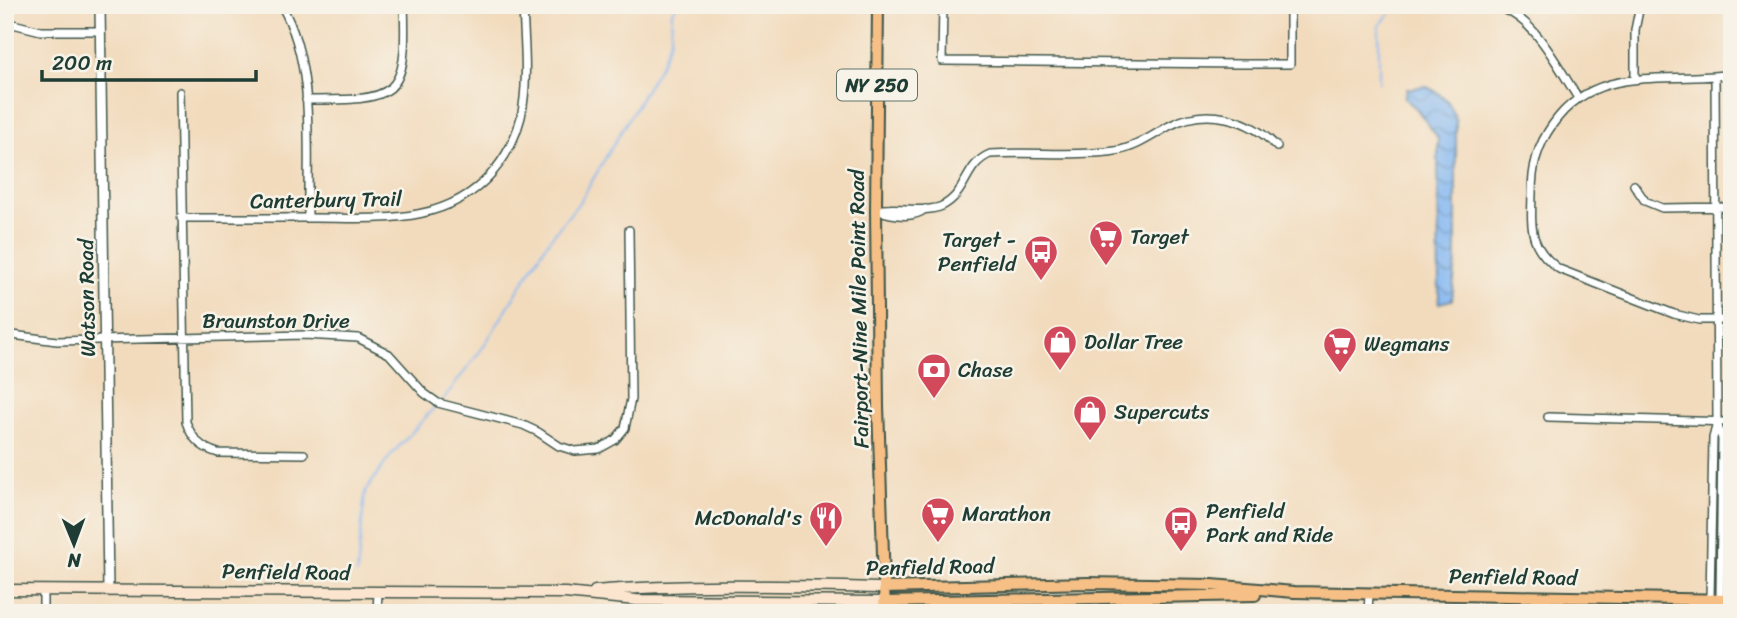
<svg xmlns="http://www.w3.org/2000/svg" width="1737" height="618" viewBox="0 0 1737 618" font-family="Sriracha,sans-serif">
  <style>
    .water { fill: url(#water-waves); stroke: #527a93; stroke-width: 2 }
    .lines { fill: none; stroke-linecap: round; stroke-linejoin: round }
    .stream { stroke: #85b8f2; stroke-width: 2 }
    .minor-casing { stroke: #3f5549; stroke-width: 10 }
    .tertiary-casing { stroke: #3f5549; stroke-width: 12 }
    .secondary-casing { stroke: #3f5549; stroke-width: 13 }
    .primary-casing { stroke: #3f5549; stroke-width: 14 }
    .minor { stroke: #fff; stroke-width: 7 }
    .tertiary { stroke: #fff; stroke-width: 9 }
    .secondary { stroke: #fbe5cf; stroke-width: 10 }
    .primary { stroke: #f5bf86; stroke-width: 10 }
    .labels { text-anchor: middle; stroke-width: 5; stroke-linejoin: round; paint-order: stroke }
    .shield { fill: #f7f3e8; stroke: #60746a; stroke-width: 2 }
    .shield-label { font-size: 19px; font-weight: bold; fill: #1f3d34 }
    .street-label { font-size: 21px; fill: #1f3d34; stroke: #f7f3e8 }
    .poi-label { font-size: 21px; fill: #1f3d34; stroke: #f7f3e8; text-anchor: start }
  </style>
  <defs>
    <pattern id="water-waves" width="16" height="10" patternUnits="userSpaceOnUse" patternTransform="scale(1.75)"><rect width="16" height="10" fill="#85b8f2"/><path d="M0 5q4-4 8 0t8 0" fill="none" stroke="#6c97c5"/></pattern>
  </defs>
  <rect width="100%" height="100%" fill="#f7f3e8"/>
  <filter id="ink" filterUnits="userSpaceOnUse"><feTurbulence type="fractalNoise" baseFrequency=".0143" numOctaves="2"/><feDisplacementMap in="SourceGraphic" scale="14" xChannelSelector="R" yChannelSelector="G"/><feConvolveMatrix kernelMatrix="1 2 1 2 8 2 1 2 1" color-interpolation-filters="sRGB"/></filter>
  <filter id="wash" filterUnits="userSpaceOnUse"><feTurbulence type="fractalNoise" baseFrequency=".00686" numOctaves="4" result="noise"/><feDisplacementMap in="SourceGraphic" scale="28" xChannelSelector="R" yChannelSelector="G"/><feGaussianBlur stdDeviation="1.57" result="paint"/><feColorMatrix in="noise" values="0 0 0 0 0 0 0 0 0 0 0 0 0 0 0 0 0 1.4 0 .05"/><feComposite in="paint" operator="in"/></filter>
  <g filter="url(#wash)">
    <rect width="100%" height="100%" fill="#f2dbbd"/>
    <path class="water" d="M1425,86C1444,95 1451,101 1456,121V262L1452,300L1439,303L1438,138L1416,108L1404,98L1407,89Z"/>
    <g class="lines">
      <path class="stream" d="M1379,82V26L1397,5
        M443,400L484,346L549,240L581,200L599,169L662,62L671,38L672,11L678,5
        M357,574L365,492L391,455L436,406"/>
    </g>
  </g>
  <g filter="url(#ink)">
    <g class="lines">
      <g class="minor-casing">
        <path id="minor" d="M281,5C316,64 307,151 308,218
          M943,5L942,61L1243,64H1290V5
          M1490,5C1533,12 1556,64 1578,98
          M5,22L41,31H101
          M1732,74C1668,84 1597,62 1553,124C1537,146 1532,167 1532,194C1531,229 1529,247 1559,269L1674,314L1699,320H1732
          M1715,76L1717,422L1722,439L1720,600
          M1635,79V30L1640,5
          M180,92L186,422C192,439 201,448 218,453L304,454
          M306,100C396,100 408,100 404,5
          M1634,185L1645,201L1662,208L1732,207
          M876,210C896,205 924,214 942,206C968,193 964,165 990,154C1031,151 1074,157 1115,151C1135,148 1152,136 1169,126C1206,106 1250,118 1277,147
          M876,210C891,215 912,220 925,209
          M181,218C225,218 270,218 314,218C378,218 446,226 492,173C506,157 516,137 521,117C529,81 524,41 523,5
          M5,334L57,341L304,335L358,338L389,354L424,393L438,403L523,425L538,432L559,446L575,451L599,449L615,440L625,428L631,399L629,230
          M1548,417L1732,422
          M43,590V613
          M1710,599L1713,438L1717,423
          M377,613L378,592
          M1368,613L1369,594"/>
      </g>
      <g class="tertiary-casing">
        <path id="tertiary" d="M100,5L108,590"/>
      </g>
      <g class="secondary-casing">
        <path id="secondary" d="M5,590L565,593L636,600L884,602
          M595,591C691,583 788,586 884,588"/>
      </g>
      <g class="primary-casing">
        <path id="primary" d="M878,5L876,210L878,406L885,613
          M884,588L1087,583L1212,585L1294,592L1732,600
          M884,602L1255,595"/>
      </g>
      <use href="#minor" class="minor"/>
      <use href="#tertiary" class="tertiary"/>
      <use href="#secondary" class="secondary"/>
      <use href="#primary" class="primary"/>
    </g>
  </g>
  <defs>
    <g id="supermarket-pin" transform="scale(1.75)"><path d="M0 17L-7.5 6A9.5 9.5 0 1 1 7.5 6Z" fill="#d1495b" stroke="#f7f3e8"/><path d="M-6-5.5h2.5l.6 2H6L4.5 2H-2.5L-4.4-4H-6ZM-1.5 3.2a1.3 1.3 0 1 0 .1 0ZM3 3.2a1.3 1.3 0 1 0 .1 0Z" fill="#fff"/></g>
    <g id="bus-pin" transform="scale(1.75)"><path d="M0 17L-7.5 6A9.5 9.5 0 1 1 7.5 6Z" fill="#d1495b" stroke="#f7f3e8"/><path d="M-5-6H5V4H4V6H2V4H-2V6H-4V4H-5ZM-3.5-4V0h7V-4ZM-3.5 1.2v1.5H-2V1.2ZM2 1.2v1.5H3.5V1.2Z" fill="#fff"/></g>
    <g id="shop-pin" transform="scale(1.75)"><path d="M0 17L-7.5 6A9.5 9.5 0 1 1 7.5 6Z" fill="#d1495b" stroke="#f7f3e8"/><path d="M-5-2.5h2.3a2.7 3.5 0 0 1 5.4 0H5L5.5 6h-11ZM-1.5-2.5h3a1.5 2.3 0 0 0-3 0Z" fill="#fff"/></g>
    <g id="bank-pin" transform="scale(1.75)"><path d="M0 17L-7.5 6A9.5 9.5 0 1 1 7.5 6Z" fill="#d1495b" stroke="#f7f3e8"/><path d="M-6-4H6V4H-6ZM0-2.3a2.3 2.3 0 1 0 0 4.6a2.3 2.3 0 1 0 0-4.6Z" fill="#fff"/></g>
    <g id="restaurant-pin" transform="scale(1.75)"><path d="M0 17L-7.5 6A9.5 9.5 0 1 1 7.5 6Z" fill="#d1495b" stroke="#f7f3e8"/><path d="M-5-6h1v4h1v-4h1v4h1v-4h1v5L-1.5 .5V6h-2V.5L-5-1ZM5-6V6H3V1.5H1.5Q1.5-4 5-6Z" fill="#fff"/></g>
  </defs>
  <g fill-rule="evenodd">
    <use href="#supermarket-pin" x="1106" y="237"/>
    <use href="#bus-pin" x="1041" y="252"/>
    <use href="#shop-pin" x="1060" y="342"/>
    <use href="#supermarket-pin" x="1340" y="344"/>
    <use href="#bank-pin" x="934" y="370"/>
    <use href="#shop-pin" x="1090" y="412"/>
    <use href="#supermarket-pin" x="938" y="514"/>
    <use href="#restaurant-pin" x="826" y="518"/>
    <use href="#bus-pin" x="1181" y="523"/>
  </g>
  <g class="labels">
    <rect class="shield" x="837" y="69.5" width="80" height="31" rx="5"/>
    <g class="shield-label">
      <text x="877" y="92">NY 250</text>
    </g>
    <g class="street-label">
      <text transform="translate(326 200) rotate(-1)" y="7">Canterbury Trail</text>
      <text transform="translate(87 298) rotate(-91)" y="7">Watson Road</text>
      <text transform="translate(859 309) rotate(-91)" y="7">Fairport-Nine Mile Point Road</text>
      <text x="276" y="328">Braunston Drive</text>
      <text transform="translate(930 567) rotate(-1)" y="7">Penfield Road</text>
      <text transform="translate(286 572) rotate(1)" y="7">Penfield Road</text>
      <text transform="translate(1513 577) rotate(1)" y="7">Penfield Road</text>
    </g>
    <g class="poi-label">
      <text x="1130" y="244">Target</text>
      <text x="1016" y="247" text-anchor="end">Target -<tspan x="1016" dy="24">Penfield</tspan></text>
      <text x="1084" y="349">Dollar Tree</text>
      <text x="1364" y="351">Wegmans</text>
      <text x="958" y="377">Chase</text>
      <text x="1114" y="419">Supercuts</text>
      <text x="1206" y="518">Penfield<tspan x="1206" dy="24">Park and Ride</tspan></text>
      <text x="962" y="521">Marathon</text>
      <text x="802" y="525" text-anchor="end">McDonald's</text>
    </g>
  </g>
  <rect width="1737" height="618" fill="none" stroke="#f7f3e8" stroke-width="28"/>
  <g transform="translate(74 544) rotate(179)" stroke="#f7f3e8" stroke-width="5" paint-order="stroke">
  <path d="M0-5L12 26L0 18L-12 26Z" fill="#1f3d34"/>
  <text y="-10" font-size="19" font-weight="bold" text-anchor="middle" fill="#1f3d34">N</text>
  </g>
  <path d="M42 70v10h214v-10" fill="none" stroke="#1f3d34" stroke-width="3.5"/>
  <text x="52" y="70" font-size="21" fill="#1f3d34" stroke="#f7f3e8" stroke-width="5" paint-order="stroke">200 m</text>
</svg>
